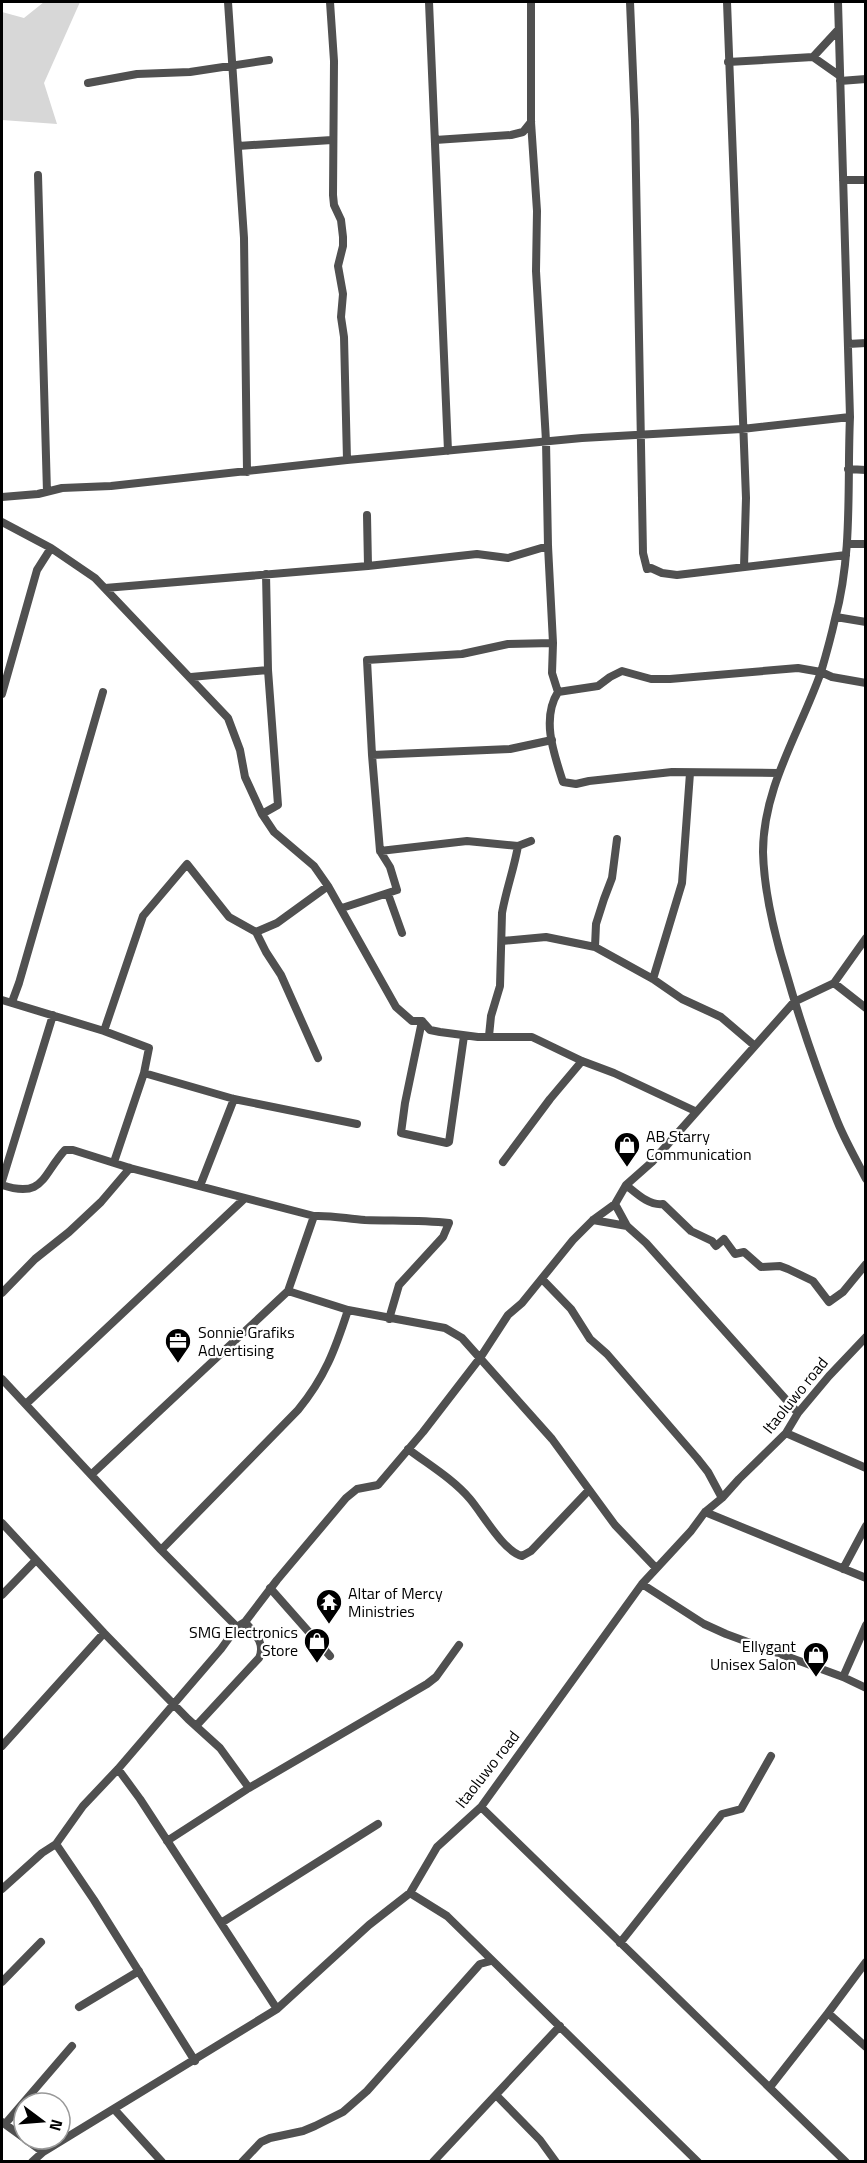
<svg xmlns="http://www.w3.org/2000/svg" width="867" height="2163" viewBox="0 0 867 2163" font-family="'Titillium Web',sans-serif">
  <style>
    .green { fill: #d7d7d7 }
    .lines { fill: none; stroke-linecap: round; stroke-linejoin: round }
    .minor { stroke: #505050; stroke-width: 8 }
    .labels { text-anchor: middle; stroke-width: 4.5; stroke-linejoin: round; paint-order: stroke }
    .poi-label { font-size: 16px; fill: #000; stroke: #fff; text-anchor: start }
    .street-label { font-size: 16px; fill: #000; stroke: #fff }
  </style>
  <rect width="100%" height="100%" fill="#fff"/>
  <path class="green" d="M44,2H80L44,83L57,124L2,120V12L24,18Z"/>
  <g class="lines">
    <path class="minor" d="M228,2L244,238L247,472
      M330,2L334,61L333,195L334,205L341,220L343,237V246L338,266L343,294L341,317L344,337L347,460
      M429,2L448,451
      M531,2V122L537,211L536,271L546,441L548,546L553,643L552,673L558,692C541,719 554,754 563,782L576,784L589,781L672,772L778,773
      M630,2L635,121L643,553L647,569L651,568L662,573L677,575L846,555
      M727,2L746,498L744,567
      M838,2L850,417C847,484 853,553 835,619C831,637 826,655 821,672C800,732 763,787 763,852C764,893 774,933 786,972C800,1021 817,1071 836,1118C844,1139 856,1159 866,1179
      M813,57L840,76
      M728,62L813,57L837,31
      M840,81L866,79
      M88,83L137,74L190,72L269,60
      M435,140L511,135L523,132L531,122
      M238,146L332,140
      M38,175L47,492
      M843,180H866
      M848,344L866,343
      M848,469L866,470
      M2,497L38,494L62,488L111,486L347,460L582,438L742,429L850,417
      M367,515L368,566L477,554L508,558L548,546
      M2,522L51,548L95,578L228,718L240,750L245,777L262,814L274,832L314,866L328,886L396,1007L412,1021H422L430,1030L440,1032L478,1037H532L582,1061L614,1073L695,1111
      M847,544H866
      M105,588L368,566
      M836,617L866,622
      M191,677L268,670
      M558,692L598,686L610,677L622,671L651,679H670L798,668L821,672L832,677L866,683
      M2,694L37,570L51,548
      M372,755L510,749L552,740
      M262,814L278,805L268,670L266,574
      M380,851L467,841L518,846
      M388,894L402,933
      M342,908L397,890L390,867L380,851L372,755L367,660L462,654L508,644L553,643
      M256,932L266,952L281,975L318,1058
      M502,941L546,937L595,947L653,979L682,999L721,1017L755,1046
      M595,947L596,924L604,899L612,878L617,839
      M653,979L682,883L690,773
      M834,983L866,1008
      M2,1000L104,1031L149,1048L144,1073L114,1162
      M12,1002L19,983L103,692
      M422,1021L405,1103L401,1133L447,1143L449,1142L464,1036
      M104,1031L143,916L187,864L229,917L256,932L277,923L328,886
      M489,1036L491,1016L500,986L502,913C506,890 514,869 518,846L531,841
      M144,1073L234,1099L357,1124
      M503,1162L550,1099L582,1061
      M2,1181L53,1015
      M2,1185C44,1199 42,1175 65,1150H73L130,1168L314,1216C331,1215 348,1219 365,1220C393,1221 421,1220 449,1223L443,1237L399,1285L389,1319
      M626,1185C636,1193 649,1206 663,1204L691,1231L712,1241L716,1246L724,1239L735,1254L744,1252L761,1267L780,1266L788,1269L813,1281L829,1302L843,1292L866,1264
      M200,1186L234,1099
      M615,1204L627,1226L646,1243L798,1413
      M593,1220L627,1226
      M542,1279L571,1309L590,1339L607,1354L697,1458L708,1472L722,1498
      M288,1291L348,1310L445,1328L462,1338L552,1439L615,1525L656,1568
      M2,1293L35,1259L69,1232L101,1202L130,1168
      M2,1379L161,1550L237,1627
      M27,1403L244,1199
      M786,1433L866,1468
      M408,1449C429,1465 453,1479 470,1499C482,1513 504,1552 522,1556L531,1551L589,1490
      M92,1474L288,1291L314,1216
      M705,1512L866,1578
      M2,1523L104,1633L188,1719L220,1748L249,1788
      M161,1550L298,1410C325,1377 335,1350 348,1310
      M843,1569L866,1526
      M642,1584L704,1624L726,1634L843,1677L866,1688
      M270,1588L330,1656
      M2,1595L35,1561
      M843,1677L866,1625
      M196,1726L259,1658C266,1643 254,1633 245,1622
      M2,1746L104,1633
      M118,1769L140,1799L277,2009
      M481,1807L846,2162
      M167,1841L249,1788L427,1684L436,1677L459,1645
      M56,1844L94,1900L195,2061
      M2,1889L42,1853L56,1844L83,1806L118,1769L221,1649L237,1627L245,1622L277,1580L346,1498L357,1489L378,1485L423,1432L480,1358L508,1315L522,1303L573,1240L593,1220L615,1204L626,1185L652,1162L794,1002L834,983L866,938
      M410,1893L447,1916L698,2162
      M221,1923L378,1824
      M620,1943L722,1814L741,1809L771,1756
      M2,1982L41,1942
      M79,2007L139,1971
      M828,2013L866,1962
      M770,2087L828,2013L866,2047
      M497,2096L540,2140L556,2162
      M114,2109L162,2162
      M2,2122L24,2138
      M5,2124L72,2046
      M25,2139L43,2152
      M32,2162L43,2152L277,2009L369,1925L410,1893L437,1847L481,1807L642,1584L691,1531L705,1512L722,1498L739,1479L786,1433L798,1413L829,1376L866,1337
      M242,2162L261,2142L270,2138L303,2131L315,2126L343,2112L367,2091L480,1964L491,1961
      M433,2162L560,2026"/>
  </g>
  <defs>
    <g id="shop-pin" transform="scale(1.35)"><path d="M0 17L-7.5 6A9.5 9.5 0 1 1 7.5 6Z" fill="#000" stroke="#fff"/><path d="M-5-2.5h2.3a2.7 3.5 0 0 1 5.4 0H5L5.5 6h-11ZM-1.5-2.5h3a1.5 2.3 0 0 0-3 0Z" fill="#fff"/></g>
    <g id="office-pin" transform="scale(1.35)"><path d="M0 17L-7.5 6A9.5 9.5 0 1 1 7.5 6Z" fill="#000" stroke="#fff"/><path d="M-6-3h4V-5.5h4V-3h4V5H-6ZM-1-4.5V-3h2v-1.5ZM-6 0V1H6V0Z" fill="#fff"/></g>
    <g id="temple-pin" transform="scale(1.35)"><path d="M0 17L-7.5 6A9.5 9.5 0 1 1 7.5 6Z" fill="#000" stroke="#fff"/><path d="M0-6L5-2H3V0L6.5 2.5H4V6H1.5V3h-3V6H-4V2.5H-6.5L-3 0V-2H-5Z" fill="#fff"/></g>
  </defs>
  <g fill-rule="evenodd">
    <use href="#shop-pin" x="627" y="1145"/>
    <use href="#office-pin" x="178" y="1341"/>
    <use href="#temple-pin" x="329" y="1602"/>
    <use href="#shop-pin" x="317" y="1641"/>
    <use href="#shop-pin" x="816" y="1655"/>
  </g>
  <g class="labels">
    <g class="poi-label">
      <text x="646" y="1142">AB Starry<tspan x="646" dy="18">Communication</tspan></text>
      <text x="198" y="1338">Sonnie Grafiks<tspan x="198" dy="18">Advertising</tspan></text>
      <text x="348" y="1599">Altar of Mercy<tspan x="348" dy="18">Ministries</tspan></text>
      <text x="298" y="1638" text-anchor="end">SMG Electronics<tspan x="298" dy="18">Store</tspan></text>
      <text x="796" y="1652" text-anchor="end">Ellygant<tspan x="796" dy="18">Unisex Salon</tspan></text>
    </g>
    <g class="street-label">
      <text transform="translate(795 1395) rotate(-51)" y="6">Itaoluwo road</text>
      <text transform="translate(487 1769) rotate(-52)" y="6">Itaoluwo road</text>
    </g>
  </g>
  <rect width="867" height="2163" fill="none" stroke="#000000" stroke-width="6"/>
  <g transform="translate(42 2121) rotate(106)"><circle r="28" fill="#ffffff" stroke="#999999" stroke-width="1.5"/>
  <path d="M0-4.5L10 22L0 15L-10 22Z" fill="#000000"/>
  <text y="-9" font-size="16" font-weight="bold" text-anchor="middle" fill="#000000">N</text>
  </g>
</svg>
